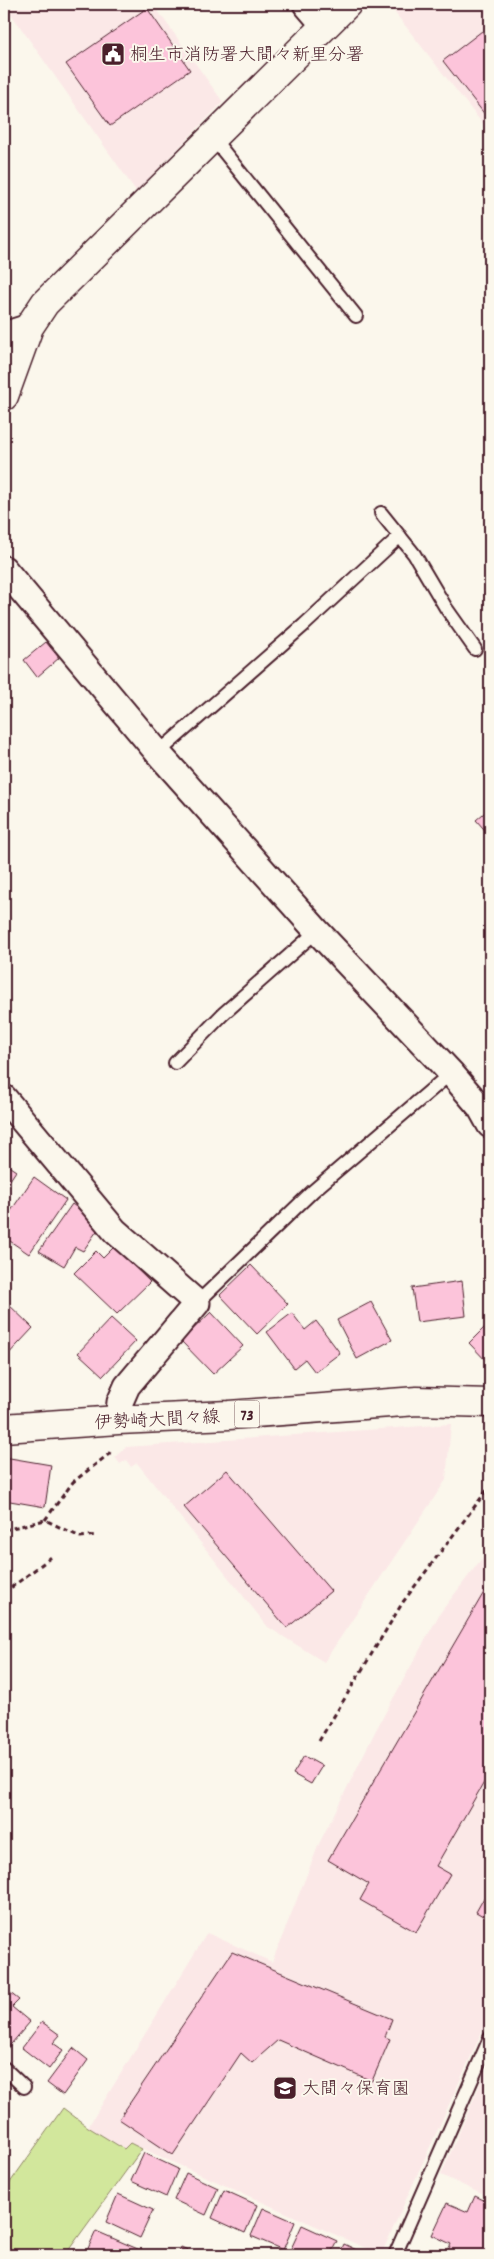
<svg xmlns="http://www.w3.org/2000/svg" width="494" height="2259" viewBox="0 0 494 2259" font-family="Dekko,'Klee One',sans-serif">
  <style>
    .built { fill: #fbe8e7 }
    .green { fill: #d2e79c; stroke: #8e8364 }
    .building { fill: #fcc4da; stroke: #4a1f2b }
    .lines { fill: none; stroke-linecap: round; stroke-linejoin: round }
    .lane-casing { stroke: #4a1f2b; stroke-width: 16 }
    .street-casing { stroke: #4a1f2b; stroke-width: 29 }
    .secondary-casing { stroke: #4a1f2b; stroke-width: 31 }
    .primary-casing { stroke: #4a1f2b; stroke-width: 31 }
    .path { stroke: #4a1f2b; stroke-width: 3; stroke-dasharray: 5 4; stroke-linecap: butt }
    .lane { stroke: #fbf7ec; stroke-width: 12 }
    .street { stroke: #fbf7ec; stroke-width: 25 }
    .secondary { stroke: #fbf7ec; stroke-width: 28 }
    .primary { stroke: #fbf7ec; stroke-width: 28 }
    .labels { text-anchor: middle; stroke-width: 4; stroke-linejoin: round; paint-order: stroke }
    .shield { fill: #fbf7ec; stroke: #7f6065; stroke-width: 1 }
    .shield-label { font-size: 16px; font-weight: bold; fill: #4a1f2b }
    .poi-label { font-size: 18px; fill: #4a1f2b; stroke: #fbf7ec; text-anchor: start }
    .street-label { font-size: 18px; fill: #4a1f2b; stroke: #fbf7ec }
  </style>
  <rect width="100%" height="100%" fill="#fbf7ec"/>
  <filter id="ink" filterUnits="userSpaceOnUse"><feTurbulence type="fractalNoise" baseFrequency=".02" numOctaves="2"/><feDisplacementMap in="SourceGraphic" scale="10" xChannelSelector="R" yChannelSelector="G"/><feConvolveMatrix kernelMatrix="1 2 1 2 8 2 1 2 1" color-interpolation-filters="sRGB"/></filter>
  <g filter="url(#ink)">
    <path class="built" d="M4,4H153L223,102L136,191Z
      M388,4H490V133Z
      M451,1424L446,1480L324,1662L268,1627L137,1463L131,1467L126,1460L120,1464L115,1457L126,1447Z
      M490,1548V2014L381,2255L130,2143L125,2149L88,2127L207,1933L272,1962L319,1844L377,1728L440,1613Z
      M490,2061V2198L441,2175Z"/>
    <path class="green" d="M63,2108L88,2127L124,2149L130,2143L142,2149L65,2255H4V2191Z"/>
    <path class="building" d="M147,8L190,70L110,126L66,64Z
      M482,31L490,42V121L443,61Z
      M46,642L59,658L37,677L24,660Z
      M490,808V822L488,824L490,827V836L476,820Z
      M4,1163L16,1171L4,1189Z
      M34,1177L66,1200L29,1254L4,1237V1221Z
      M72,1204L101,1225L83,1251L75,1247L64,1266L39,1251Z
      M114,1247L150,1282L117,1314L74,1273L96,1251L103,1258Z
      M251,1265L288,1304L257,1334L220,1295Z
      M462,1281L466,1316L417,1322L412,1288Z
      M4,1300L33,1328L4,1359Z
      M371,1302L392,1340L357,1359L337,1320Z
      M211,1312L243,1346L213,1374L181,1341Z
      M292,1313L305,1330L316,1321L340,1353L315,1372L305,1359L294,1368L267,1332Z
      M111,1318L136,1341L103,1376L78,1353Z
      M490,1322V1365L469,1343Z
      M4,1457L51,1465L45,1507L4,1500Z
      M227,1470L331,1591L287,1628L184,1507Z
      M490,1582V1772L436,1866L450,1874L416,1932L360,1900L369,1884L328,1860Z
      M304,1756L322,1766L311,1784L293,1774Z
      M490,1887V1920L476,1912Z
      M232,1952L392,2019L385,2037L390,2039L372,2081L278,2040L252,2063L241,2053L173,2155L119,2119Z
      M4,1988L19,2000L12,2007L30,2022L5,2051Z
      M42,2022L60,2035L53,2043L63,2050L49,2069L22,2048Z
      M73,2048L88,2060L63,2095L47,2083Z
      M144,2153L178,2169L166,2197L131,2181Z
      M186,2173L218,2188L206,2215L174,2200Z
      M224,2190L257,2205L245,2233L212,2218Z
      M118,2194L153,2210L140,2238L106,2222Z
      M475,2196L490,2203V2255H460L448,2250L451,2244L432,2235L447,2203L468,2212Z
      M263,2208L295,2222L283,2250L251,2236Z
      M302,2225L337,2241L330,2255H294L289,2253Z
      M96,2231L140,2250L137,2255H85Z
      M344,2244L365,2254L369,2255H339Z
      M181,2247L199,2255H178Z"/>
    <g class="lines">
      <g class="lane-casing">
        <path id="lane" d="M212,137L356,316
          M381,513L414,554L446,608L475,649
          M158,753L304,625L400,536
          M175,1063L223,1014L317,931
          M197,1303L313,1191L451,1073
          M4,2068L24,2087
          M395,2255L490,2038"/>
      </g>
      <g class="street-casing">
        <path id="street" d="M306,4L324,25
          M4,335L29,327
          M4,569L158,753L317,931L451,1073L480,1107L490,1125
          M4,1098L115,1231L197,1303L127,1386L120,1402L118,1420"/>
      </g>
      <g class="secondary-casing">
        <path id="secondary" d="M4,396L29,327L45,303L347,4"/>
      </g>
      <g class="primary-casing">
        <path id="primary" d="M4,1428L118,1420L229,1415L417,1401L490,1403"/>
      </g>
      <path class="path" d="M45,1520L73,1482L109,1454L111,1450
        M4,1530L45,1520L80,1537L97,1535
        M4,1593L54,1555
        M319,1741L403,1602L490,1486"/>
      <use href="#lane" class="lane"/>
      <use href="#street" class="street"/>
      <use href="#secondary" class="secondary"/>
      <use href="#primary" class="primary"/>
    </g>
  </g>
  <defs>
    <g id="civic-square" transform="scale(1.25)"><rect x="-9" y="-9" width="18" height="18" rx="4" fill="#4a1f2b" stroke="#fbf7ec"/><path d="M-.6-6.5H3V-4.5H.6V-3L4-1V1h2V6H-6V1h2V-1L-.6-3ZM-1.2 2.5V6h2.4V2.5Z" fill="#fff"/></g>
    <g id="school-square" transform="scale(1.25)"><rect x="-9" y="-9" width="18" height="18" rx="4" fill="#4a1f2b" stroke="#fbf7ec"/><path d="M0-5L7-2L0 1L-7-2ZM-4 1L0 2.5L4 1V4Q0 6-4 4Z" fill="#fff"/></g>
  </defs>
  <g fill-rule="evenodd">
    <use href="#civic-square" x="113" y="54"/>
    <use href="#school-square" x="285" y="2088"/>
  </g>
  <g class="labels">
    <rect class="shield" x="234.5" y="1400.5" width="25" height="27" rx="4"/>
    <g class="shield-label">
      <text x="247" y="1420">73</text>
    </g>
    <g class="poi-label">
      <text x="130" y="60">桐生市消防署大間々新里分署</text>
      <text x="302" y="2094">大間々保育園</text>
    </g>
    <g class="street-label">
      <text transform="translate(157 1419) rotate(-3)" y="6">伊勢崎大間々線</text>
    </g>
  </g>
  <rect width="494" height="2259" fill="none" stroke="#fbf7ec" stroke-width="20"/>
  <rect x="10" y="10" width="474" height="2239" fill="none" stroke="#4a1f2b" stroke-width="2" filter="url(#ink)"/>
</svg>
